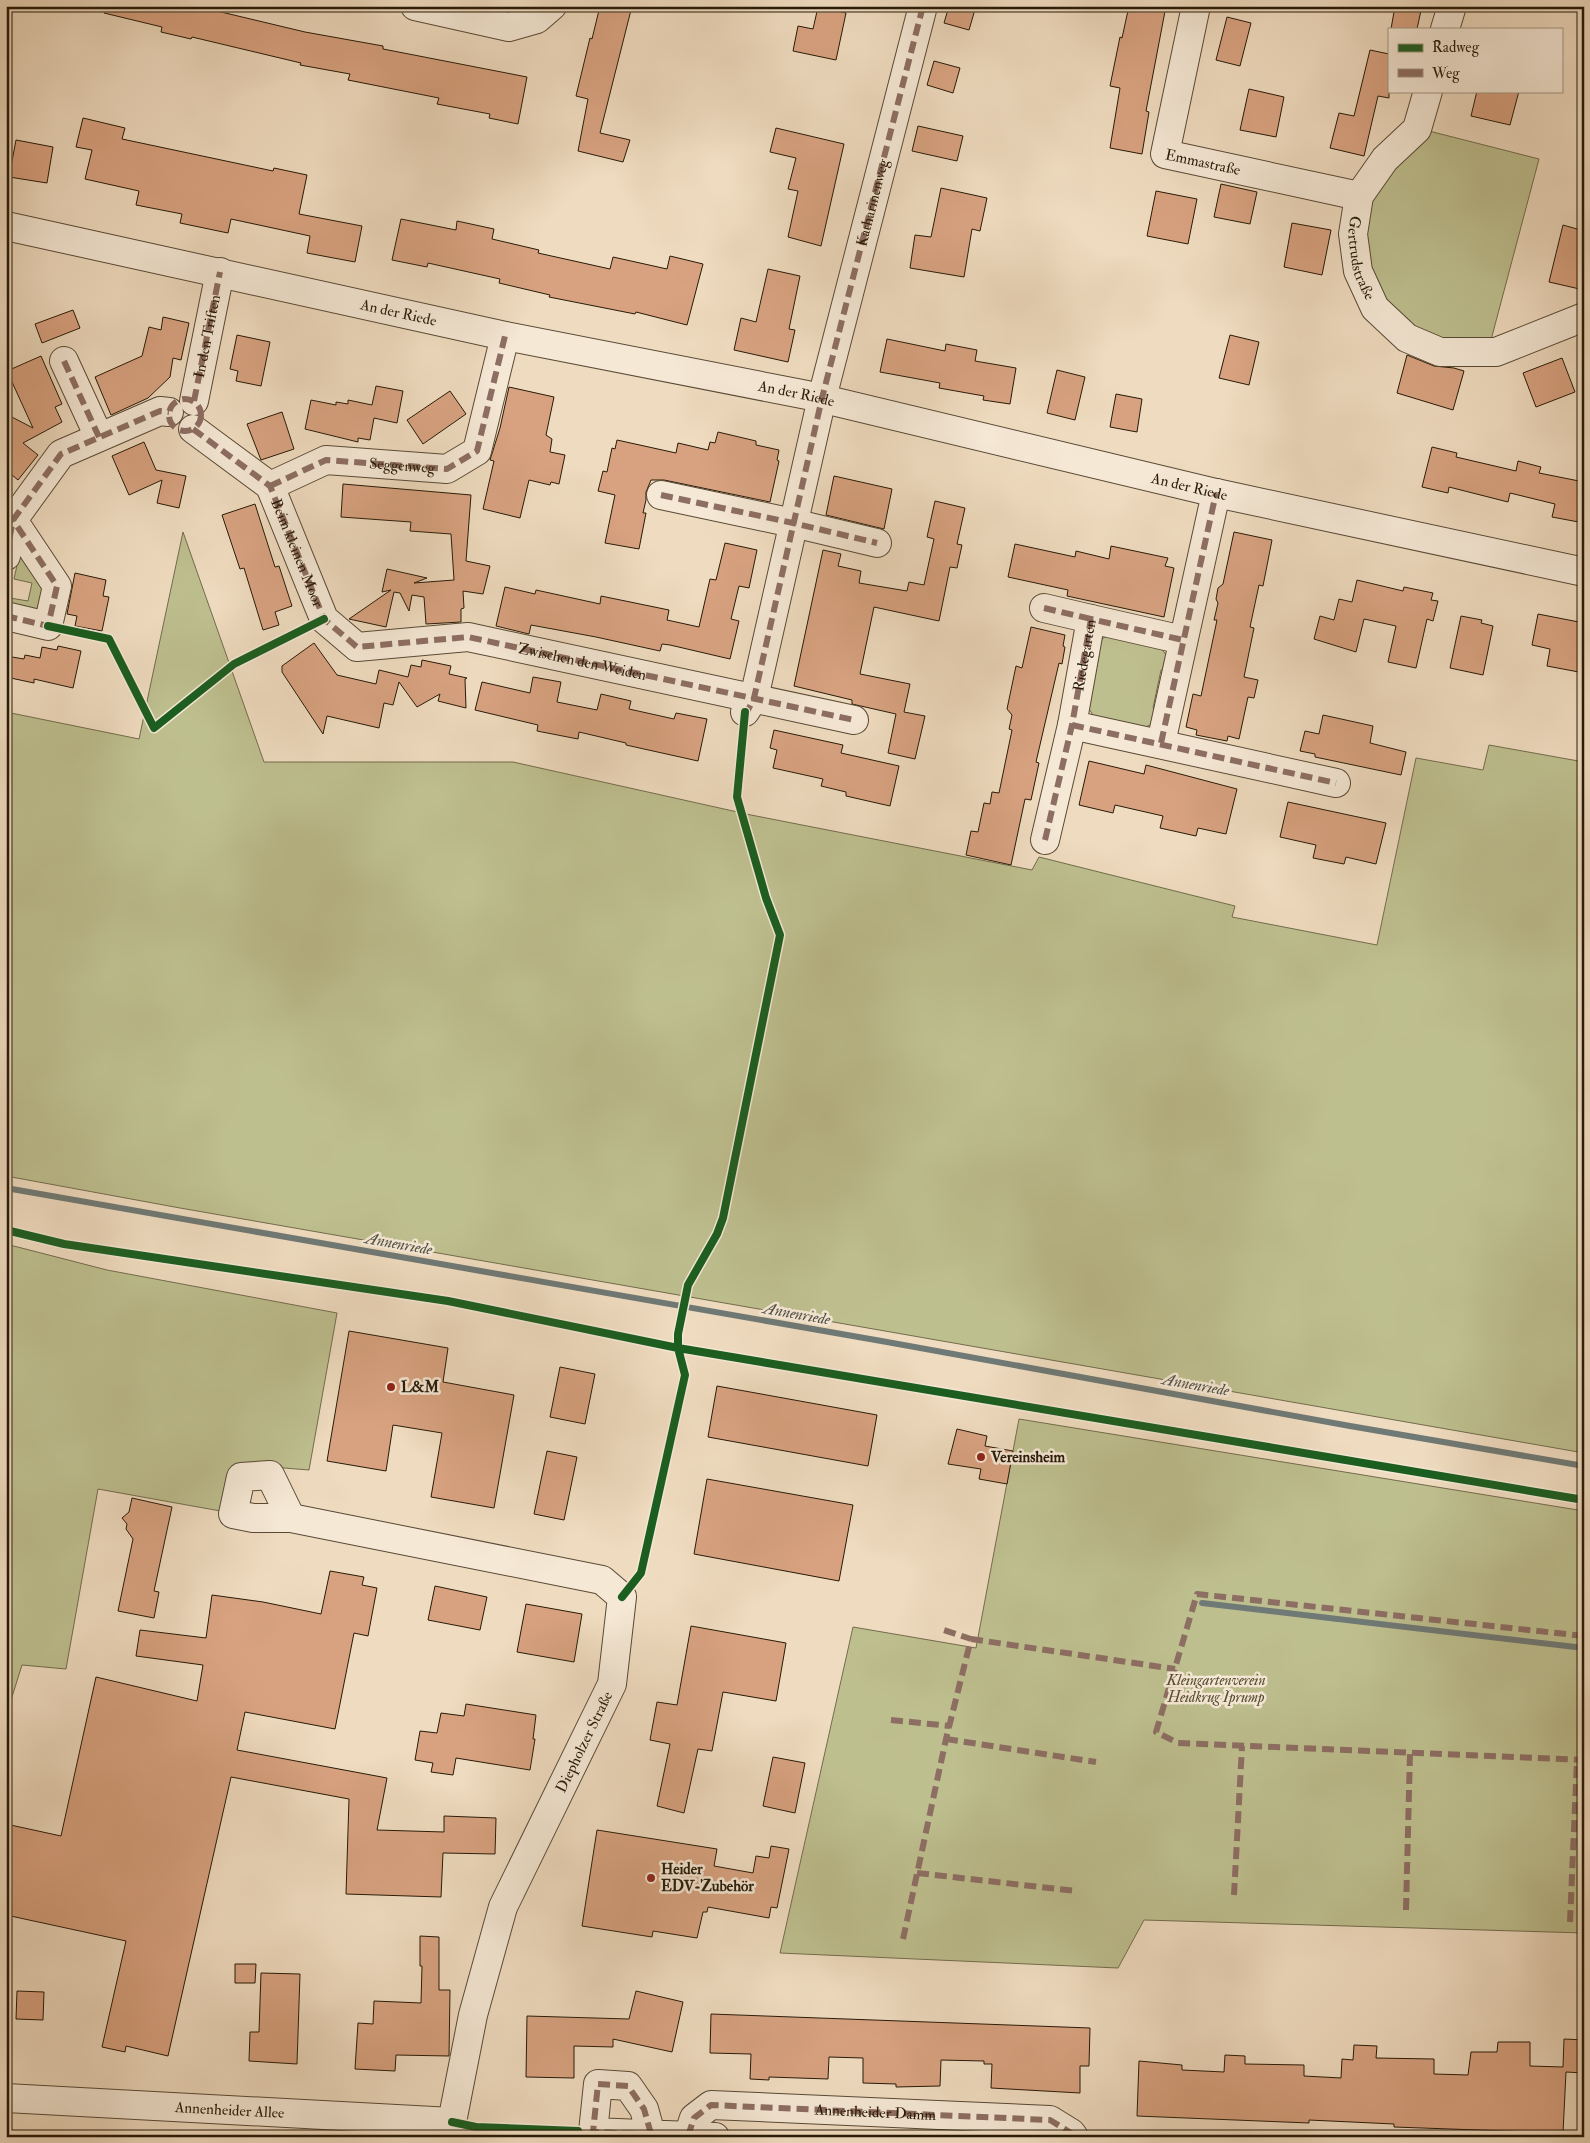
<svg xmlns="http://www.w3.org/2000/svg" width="1590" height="2143" viewBox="0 0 1590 2143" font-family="'IM FELL Double Pica',serif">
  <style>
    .green { fill: #bebf8f; stroke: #726c4c }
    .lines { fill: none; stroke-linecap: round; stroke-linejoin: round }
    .stream { stroke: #6f7975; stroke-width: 6 }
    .building { fill: #d8a280; stroke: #271a08 }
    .minor-casing { stroke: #594a36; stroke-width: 30 }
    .minor { stroke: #f5e8d5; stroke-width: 28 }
    .quiet { stroke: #8d6e63; stroke-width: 6; stroke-dasharray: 12 6; stroke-linecap: butt }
    .cycleway-casing { stroke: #f5e8d5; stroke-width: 11 }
    .cycleway { stroke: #1b5e20; stroke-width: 8 }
    .poi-dot { fill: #8f2418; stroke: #f5e8d5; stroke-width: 2 }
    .labels { text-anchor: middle; stroke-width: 5; stroke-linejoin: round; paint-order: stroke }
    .street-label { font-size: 15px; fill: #271a08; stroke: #f5e8d5 }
    .poi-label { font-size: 15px; font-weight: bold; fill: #271a08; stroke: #f5e8d5; text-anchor: start }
    .park-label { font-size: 15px; font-style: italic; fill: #544c30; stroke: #f5e8d5 }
    .water-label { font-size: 16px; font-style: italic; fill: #515147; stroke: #f5e8d5 }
  </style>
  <rect width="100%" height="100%" fill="#efdbbf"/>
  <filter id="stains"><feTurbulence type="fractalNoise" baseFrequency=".004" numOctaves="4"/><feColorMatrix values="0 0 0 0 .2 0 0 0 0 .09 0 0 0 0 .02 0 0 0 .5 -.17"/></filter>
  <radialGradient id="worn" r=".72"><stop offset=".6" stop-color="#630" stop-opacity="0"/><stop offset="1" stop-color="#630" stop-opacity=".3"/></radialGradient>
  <path class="green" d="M1429,131L1539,159L1491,340L1447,342L1415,330L1394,313L1375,287L1363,230L1370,205L1382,179Z
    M183,532L264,762H513L751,815L1032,870L1039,857L1235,906L1232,917L1377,945L1416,758L1483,770L1489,745L1584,762V1453L180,1208L6,1176V712L139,739Z
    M19,556L28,559L46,588L39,610L12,605L10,598L28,601L32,583L14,579Z
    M1108,635L1160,646L1170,661L1168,671L1161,670L1153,708L1160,710L1157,721L1144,728L1094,717L1088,707L1099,656L1094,655L1096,643Z
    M6,1244L107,1270L337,1313L309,1470L235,1464L226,1512L98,1489L66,1669L22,1665L6,1716Z
    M1019,1419L1584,1511V1933L1144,1920L1118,1968L780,1953L853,1627L976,1648Z"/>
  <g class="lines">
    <path class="stream" d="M6,1188L887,1342L1350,1426L1584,1466
      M1202,1603L1584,1648"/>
  </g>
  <path class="building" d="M104,6H196L305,32L383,46V49L527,77L518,124L489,118L490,114L437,104L439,98L348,80L350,74L300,65L301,63L192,37L191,39L161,32L162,27L104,13Z
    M600,6H632L600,133L630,140L623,162L578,151L588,99L576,96L590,38L592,39Z
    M949,6H976L969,30L944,23Z
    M1129,6H1166L1146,111L1149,112L1142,154L1110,148L1120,88L1110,86L1120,37L1122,38Z
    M1395,6H1422L1417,29H1391Z
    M818,7L846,13L836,60L793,51L798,26L813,29Z
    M1227,17L1251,23L1240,66L1216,60Z
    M1370,50L1389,54V98L1378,96L1364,156L1330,148L1339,113L1354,116Z
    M934,61L960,68L953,93L927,85Z
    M1249,89L1284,97L1276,137L1240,130Z
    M1477,91H1519L1510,125L1471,116Z
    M83,118L125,128L122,139L273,171L274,168L307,175L299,214L362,226L355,262L307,253L310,236L231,219L228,233L180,223L182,214L136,205L139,191L85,179L92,150L76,147Z
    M918,126L963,136L957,161L912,151Z
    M776,128L844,144L821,246L788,237L798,191L788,189L796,158L770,152Z
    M16,140L53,147L47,183L9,177Z
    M1221,184L1257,192L1250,224L1214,217Z
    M941,188L987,198L980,231L972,229L964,277L910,268L915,235L931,237Z
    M1156,191L1197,199L1188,244L1147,236Z
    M401,219L456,230L457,221L494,229L492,239L539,250L538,253L610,269L613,257L667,269L670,256L703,264L687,325L636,312L635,314L549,297L550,295L499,283L500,279L428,263L427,267L392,260Z
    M1292,223L1331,230L1322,275L1284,267Z
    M1563,225L1584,231V290L1549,282Z
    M768,269L800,276L789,329L795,330L788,362L734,350L741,318L756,322Z
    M73,310L80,328L42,343L35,324Z
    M163,317L189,323L181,360L173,358L170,377L148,398L111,415L95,377L142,356L149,327L161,330Z
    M237,335L270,342L261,386L236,381L238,371L230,369Z
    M1230,335L1259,342L1249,385L1219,378Z
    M887,339L945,351L946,344L977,350L975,361L1016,368L1010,404L983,400L984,396L939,388L940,383L880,372Z
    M1407,355L1434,366L1454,368L1464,371L1453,410L1397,393Z
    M41,356L62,404L55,407L62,422L23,443L38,455L18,480L6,470V414L33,428L7,371Z
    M1562,358L1575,392L1536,407L1523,373Z
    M1057,370L1085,377L1075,420L1047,413Z
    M376,386L403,391L397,423L374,418L370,440L358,438V442L305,429L311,400L336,405V402L348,404V400L372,405Z
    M509,387L554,397L546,435L552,439L550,452L565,455L559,484L551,482L550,485L529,480L520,518L483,509L494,461L490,460L500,428Z
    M450,391L466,414L423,444L407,420Z
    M1116,394L1142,399L1137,432L1110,427Z
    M282,412L294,449L261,460L247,424Z
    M718,432L756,441V445L779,450L777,460L779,461L770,502L664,480H651L646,492V500L643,513H646L639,549L605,543L615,495L598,491L603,471L607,472L612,448L615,449L617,440L676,453L678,443L708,450L710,442L715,443Z
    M144,442L156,470L186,476L179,508L157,503L162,480L129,495L112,456Z
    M1432,447L1457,453L1456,457L1516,471L1518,461L1541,467L1539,473L1584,482V523L1552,517L1555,504L1510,493L1508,502L1449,487L1448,493L1422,487Z
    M834,476L892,489L884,529L826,515Z
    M343,484L471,495L466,561L490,566L483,594L463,591L464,608L461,609V622L426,624L424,597L412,595L409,611L400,593L394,592L386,627L349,619L391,590L382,592L387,569L427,578L414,583L454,580L451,534L410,531L411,522L341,517Z
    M935,501L965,508L957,544L962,545L957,568L950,567L939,621L874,607L860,674L910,684L904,712L925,716L915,759L888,753L896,714L852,704V700L794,686L823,550L841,554L838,566L861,571L859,583L907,591L909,582L924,585L934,539L927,537Z
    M255,504L275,567L279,566L292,606L275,612L279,625L263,630L244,568L240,569L222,515Z
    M1234,532L1272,540L1263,586L1259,585L1250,627L1254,628L1244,677L1258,680L1254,698L1248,697L1239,739L1228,736L1227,741L1196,735L1197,730L1186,727L1193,694L1201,696L1217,620H1214L1218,603L1216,599L1218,588L1223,584Z
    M725,543L757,550L749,588L739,586L731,619L739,621L730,659L670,645L662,644L660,651L596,637L531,625L529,634L496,626L505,587L535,594L536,590L600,604L601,596L669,610L667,620L699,627L710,579L716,580Z
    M1015,544L1075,557L1076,551L1109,559L1111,546L1168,558L1165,566L1174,568L1164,617L1067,596L1068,590L1008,577Z
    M75,573L106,580L103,596L109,597L102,631L75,626L77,616L67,614Z
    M1357,580L1403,591L1404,587L1433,593L1431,600L1438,601L1433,621L1427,619L1416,668L1388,662L1396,626L1364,619L1356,652L1314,639L1320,616L1334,620L1339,599L1352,602Z
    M1538,614L1584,623V638L1580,655L1584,656V673L1547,666L1550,649L1532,645Z
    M1461,616L1482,620L1481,623L1493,626L1483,675L1450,668Z
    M1031,627L1065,635L1063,646L1065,647L1062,664L1059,663L1036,762L1039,763L1031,800L1025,799L1011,865L966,855L971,831L978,832L984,803L990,804L992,792L999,793L1012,730L1009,729L1012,715L1007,709L1016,666L1022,668Z
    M314,643L337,675L376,684L379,670L408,677L411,665L421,667L422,660L451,666L449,674L467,678L465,679L466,708L438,701L440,694L417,707L399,682L393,705L384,703L379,728L327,716L323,734L282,672V666Z
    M58,646L81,651L73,688L34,679V683L6,677V656L24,659L25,655L40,658L42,647L57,650Z
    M533,677L561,682L557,702L597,710L601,694L631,701L629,709L674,719L676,713L707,719L698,761L626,745V743L579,732L578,739L537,731L538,725L475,710L482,682L530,693Z
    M1323,715L1373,726L1370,743L1406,752L1401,775L1315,757V754L1300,751L1305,731L1319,734Z
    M774,730L843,745L841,753L899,766L890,806L846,796V792L821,786L823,779L773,768L777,750L770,748Z
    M1089,761L1144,774L1146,765L1237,789L1226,834L1198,828L1196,836L1160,828L1163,816L1115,805L1113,813L1079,805Z
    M1288,802L1386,823L1376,864L1346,857L1344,864L1313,858L1316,845L1280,837Z
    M349,1331L448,1348L443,1382L514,1395L494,1508L431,1497L442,1433L393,1425L386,1471L327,1461Z
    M560,1367L595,1374L585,1424L550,1417Z
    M717,1386L877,1415L868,1466L708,1437Z
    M957,1429L987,1436L985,1446L1013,1451L1007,1484L979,1479L981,1469L948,1464Z
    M547,1451L577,1457L564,1520L534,1514Z
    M707,1479L853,1505L839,1581L694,1554Z
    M132,1498L172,1507L154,1591L159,1592L154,1618L118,1611L133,1539L126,1529L127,1524L122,1518L129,1512Z
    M330,1571L364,1577L362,1585L377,1588L368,1636L354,1633L335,1729L245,1712L237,1750L387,1778L377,1830L444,1832V1816L496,1818L495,1854L443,1853L441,1897L346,1894L349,1799L231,1777L168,2056L126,2046L125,2052L102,2047L126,1941L6,1915V1824L61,1836L96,1677L197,1701L203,1665L136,1656L140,1630L206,1638L212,1595L263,1602L321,1614Z
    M435,1586L487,1597L480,1630L428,1620Z
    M526,1604L582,1614L574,1662L517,1652Z
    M691,1626L786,1643L776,1701L723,1692L712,1751L698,1749L684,1813L657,1806L670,1744L650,1740L657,1702L677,1705Z
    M466,1704L536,1715L533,1739H535L530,1770L456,1758L453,1775L431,1772L433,1763L415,1760L420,1731L437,1733L441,1713L464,1716Z
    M773,1757L805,1763L795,1813L763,1806Z
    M597,1830L717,1849L714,1866L753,1873L756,1856L769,1858L771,1846L789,1849L777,1908L771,1907L769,1918L708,1907L707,1912H703L697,1938L653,1931L652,1937L582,1926Z
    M420,1936L439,1937V1990H450L449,2056L396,2055L395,2071L355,2069L358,2023L373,2024L374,2001L421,2003L422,1966H420Z
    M235,1964H256L255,1983H235Z
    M261,1973L300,1974L297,2064L249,2061L250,2032H259Z
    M17,1991L44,1992L43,2020L16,2019Z
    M636,1991L683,2002L672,2052L613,2039V2047L574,2046V2078L526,2077L527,2016L629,2019Z
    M711,2014L1090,2028L1089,2066H1080V2093L991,2088L992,2064H984V2061L941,2060L940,2086L896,2087V2084L863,2083V2058L829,2057L828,2079L769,2077V2080L750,2079L751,2054L710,2053Z
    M1564,2039L1584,2040V2073L1566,2072L1563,2133L1394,2127V2124L1309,2120V2123L1137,2116L1139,2061L1182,2065V2070L1224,2072L1225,2055L1245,2056V2064L1304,2065V2076L1341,2078L1342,2059L1353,2060L1354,2045L1377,2046L1376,2058L1434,2059V2074L1468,2075L1471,2052H1497L1498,2042H1530V2066L1563,2067Z"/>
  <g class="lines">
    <g class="minor-casing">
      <g id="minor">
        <path d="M415,6L509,27L537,19L552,6"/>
        <path id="s1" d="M1196,6L1165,154L1359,196"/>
        <path d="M1445,29L1452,6"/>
        <path id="s2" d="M1428,91L1417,129L1385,159L1359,196L1353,234L1358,271L1375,308L1407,338L1440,352H1496L1584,317"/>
        <path id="s3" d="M6,226L505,336L807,395L1216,493L1584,572"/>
        <path d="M64,361L99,437"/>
        <path id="s4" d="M194,401L220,272"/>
        <path d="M193,429L270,486L324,619L357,647L468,637L854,720"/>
        <path id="s5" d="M270,486L326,460L447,469L477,451L505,336"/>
        <path d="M661,495L793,523L877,543"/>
        <path d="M6,556L13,520L61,454L160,411L169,412"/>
        <path d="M1044,608L1091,619"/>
        <path d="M6,616L48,626L57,586L13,520"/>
        <path id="s6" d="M745,712L754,698L822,398L923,6"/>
        <path d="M1072,725L1336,783"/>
        <path d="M1161,743L1216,493"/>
        <path d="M1045,840L1072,725L1091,619L1183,640"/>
        <path d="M291,1518L270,1475L241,1477L233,1514L253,1518H291L602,1580L622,1597L612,1684L503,1907L473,2015L452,2122L454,2137"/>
        <path id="s7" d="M6,2098L452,2122"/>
        <path d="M651,2134L644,2109L628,2086L598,2084L593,2132L715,2137"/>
        <path d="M688,2136L694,2118L711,2105L1050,2120L1071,2133L1074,2137"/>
      </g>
    </g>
    <use href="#minor" class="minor"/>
    <g class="quiet">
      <path d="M64,361L99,437"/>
      <circle cx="185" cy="415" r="16"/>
      <path d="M194,401L220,272"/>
      <path id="s8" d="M193,429L270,486L324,619L357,647L468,637L854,720"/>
      <path d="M270,486L326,460L447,469L477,451L505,336"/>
      <path d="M661,495L793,523L877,543"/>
      <path d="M6,513L13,520L57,586L48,626L6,616"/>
      <path d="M6,556L13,520L61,454L160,411L169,412"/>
      <path d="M1044,608L1091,619"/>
      <path d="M745,716L754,698L822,398L923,6"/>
      <path d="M1072,725L1336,783"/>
      <path d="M1161,743L1216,493"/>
      <path id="s9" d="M1045,840L1072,725L1091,619L1183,640"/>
      <path d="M1584,1636L1197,1594L1156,1732L1178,1743L1584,1760"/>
      <path d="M971,1639L1175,1669"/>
      <path d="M891,1720L950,1726"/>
      <path d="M946,1739L1096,1762"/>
      <path d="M917,1873L1076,1891"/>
      <path d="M1234,1895L1242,1746"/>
      <path d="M1406,1910L1410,1753"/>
      <path d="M1570,1922L1577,1760"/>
      <path d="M903,1939L946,1739L971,1639L941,1629"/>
      <path d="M651,2134L644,2109L628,2086L598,2084L593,2132L715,2137"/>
      <path id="s10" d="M688,2136L694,2118L711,2105L1050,2120L1071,2133L1074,2137"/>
    </g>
    <g class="cycleway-casing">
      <path id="cycleway" d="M48,626L109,639L154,728L234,664L324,619
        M6,1230L64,1244L448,1301L678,1348L1584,1500
        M622,1597L641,1573L685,1375L678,1348V1334L688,1285L717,1234L723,1218L780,935L766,898L737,797L745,712
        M452,2122L476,2127L578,2131"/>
    </g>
    <use href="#cycleway" class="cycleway"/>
  </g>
  <g class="poi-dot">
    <circle cx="391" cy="1387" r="5"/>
    <circle cx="981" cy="1457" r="5"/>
    <circle cx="651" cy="1878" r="5"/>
  </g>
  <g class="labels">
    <g class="street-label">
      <text dy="5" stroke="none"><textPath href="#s1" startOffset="190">Emmastraße</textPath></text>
      <text dy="5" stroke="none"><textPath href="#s6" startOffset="526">Katharinenweg</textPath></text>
      <text dy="5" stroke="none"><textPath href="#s2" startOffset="192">Gertrudstraße</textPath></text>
      <text dy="5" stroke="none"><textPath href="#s3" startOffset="402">An der Riede</textPath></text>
      <text dy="5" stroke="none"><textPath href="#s4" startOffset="66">In den Triften</textPath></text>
      <text dy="5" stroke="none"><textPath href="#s3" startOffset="808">An der Riede</textPath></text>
      <text dy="5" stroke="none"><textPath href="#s5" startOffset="138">Seggenweg</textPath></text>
      <text dy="5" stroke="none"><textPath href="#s3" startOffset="1212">An der Riede</textPath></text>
      <text dy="5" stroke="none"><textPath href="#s8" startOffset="168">Beim kleinen Moor</textPath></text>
      <text dy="5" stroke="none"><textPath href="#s9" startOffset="189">Riedegarten</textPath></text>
      <text dy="5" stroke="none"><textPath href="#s8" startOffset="511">Zwischen den Weiden</textPath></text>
      <text transform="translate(584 1742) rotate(-64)" y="5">Diepholzer Straße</text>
      <text dy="5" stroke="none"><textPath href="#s7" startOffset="224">Annenheider Allee</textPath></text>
      <text dy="5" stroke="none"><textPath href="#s10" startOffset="205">Annenheider Damm</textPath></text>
    </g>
    <g class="poi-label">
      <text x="401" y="1392">L&amp;M</text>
      <text x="991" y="1462">Vereinsheim</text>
      <text x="661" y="1874">Heider<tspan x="661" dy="17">EDV-Zubehör</tspan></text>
    </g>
    <g class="park-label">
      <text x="1216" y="1685">Kleingartenverein<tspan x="1216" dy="17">Heidkrug Iprump</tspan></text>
    </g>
    <g class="water-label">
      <text transform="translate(399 1243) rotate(10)" y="6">Annenriede</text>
      <text transform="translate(797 1313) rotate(10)" y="6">Annenriede</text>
      <text transform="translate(1196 1384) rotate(10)" y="6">Annenriede</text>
    </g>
  </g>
  <rect width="1590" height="2143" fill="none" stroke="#efdbbf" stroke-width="25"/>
  <rect x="8" y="8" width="1575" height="2128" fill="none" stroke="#271a08" stroke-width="2.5"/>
  <rect x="12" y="12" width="1565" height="2118" fill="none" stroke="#271a08"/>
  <rect x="1388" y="28" width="175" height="65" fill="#f5e8d5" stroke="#a39683"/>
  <rect x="1398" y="44" width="25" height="8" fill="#1b5e20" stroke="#a39683"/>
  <text x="1432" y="52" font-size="15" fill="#271a08">Radweg</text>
  <rect x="1398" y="69" width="25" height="8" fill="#8d6e63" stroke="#a39683"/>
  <text x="1432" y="78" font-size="15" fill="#271a08">Weg</text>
  <rect width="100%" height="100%" filter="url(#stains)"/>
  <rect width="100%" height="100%" fill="url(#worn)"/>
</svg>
